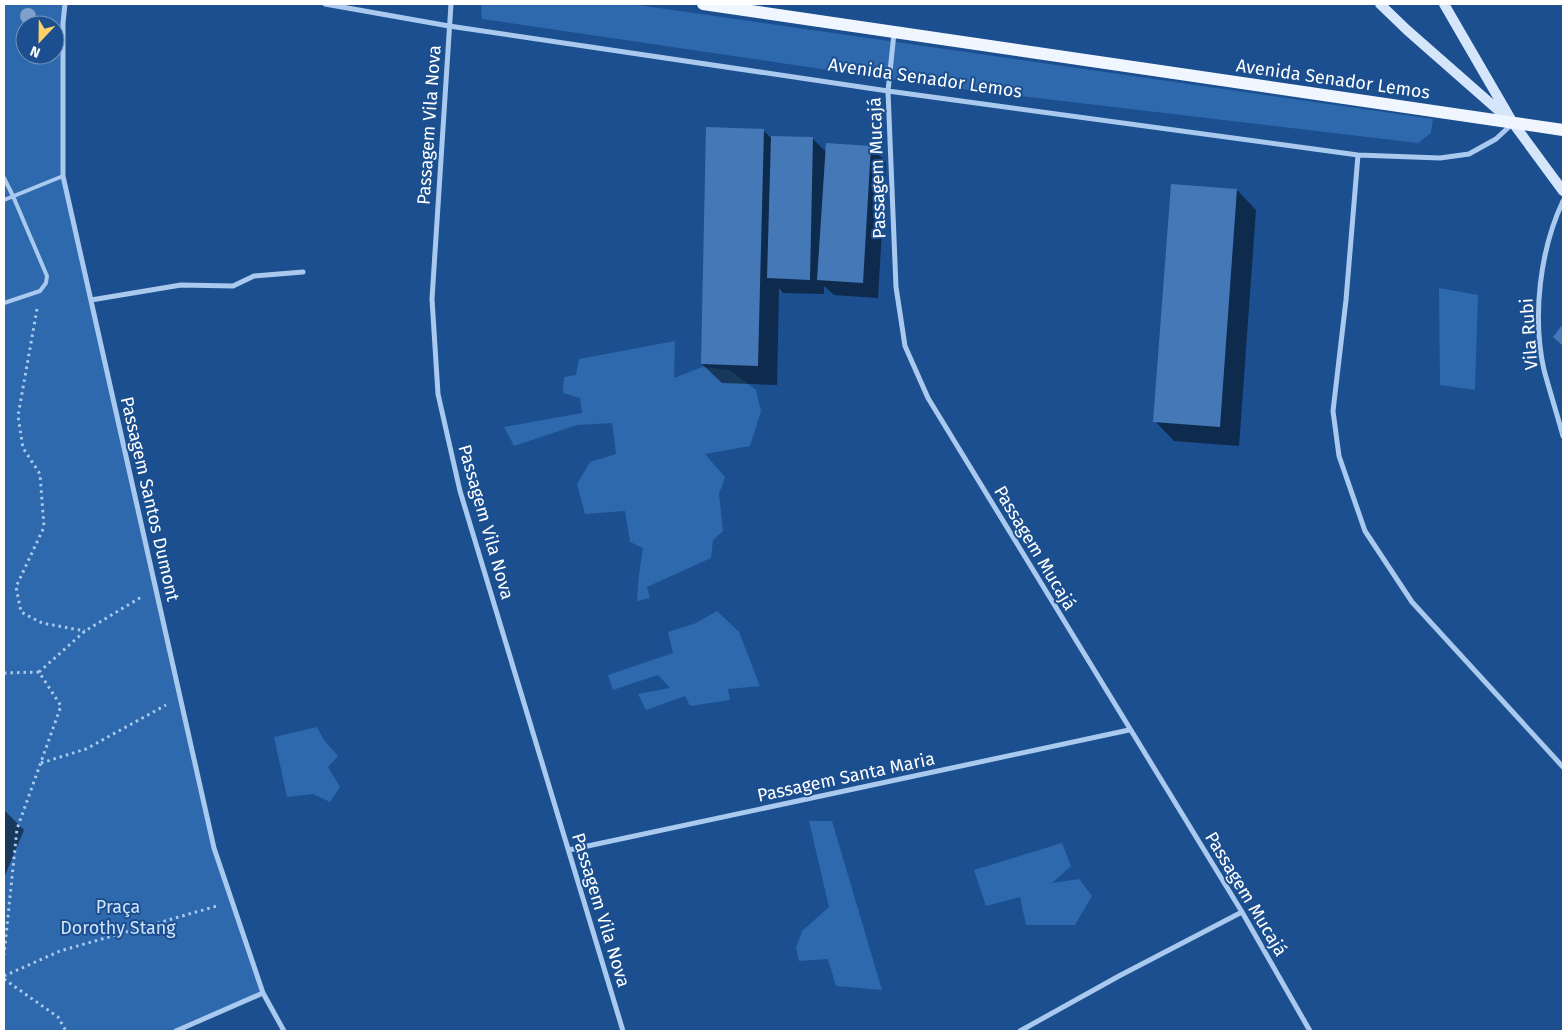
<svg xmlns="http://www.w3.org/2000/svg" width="1567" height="1035" viewBox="0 0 1567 1035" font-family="'Fira Sans',sans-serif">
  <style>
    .green { fill: #2e69ad; fill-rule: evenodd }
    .shadow { fill: #0007 }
    .building { fill: #4478b7 }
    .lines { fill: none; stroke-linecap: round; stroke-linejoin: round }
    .path { stroke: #a9c9ee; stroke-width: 3; stroke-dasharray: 2.5 4; stroke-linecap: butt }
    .lane { stroke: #a9c9ee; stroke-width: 4 }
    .street { stroke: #a9c9ee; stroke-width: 5 }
    .secondary { stroke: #d6e6fa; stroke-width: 10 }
    .primary { stroke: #f0f6ff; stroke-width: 12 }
    .tree { fill: #7ea0ca }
    .labels { text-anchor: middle; stroke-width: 4; stroke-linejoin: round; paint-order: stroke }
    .street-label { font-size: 18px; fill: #fff; stroke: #1b4f8f }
    .park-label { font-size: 18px; fill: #cfe3fa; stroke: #1b4f8f }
  </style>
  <rect width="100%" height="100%" fill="#1b4f8f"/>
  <path class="green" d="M4,4H65L63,176L214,848L263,993L176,1031H4ZM25,25H55V55H25Z
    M481,4H631L1433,119L1431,133L1418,143L944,87L482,19Z
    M1439,288L1478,295L1475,390L1440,385Z
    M675,341L674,378L702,367L730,370L756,390L761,411L750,446L705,454L725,477L719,494L723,531L713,540L711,558L647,587L650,598L637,601L639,574L643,548L630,542L625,511L585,514L577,484L590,462L616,454L612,423L577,425L514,446L504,427L582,413L580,398L563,393L564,377L576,375L579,359Z
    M717,611L739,632L760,686L728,689L730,700L690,706L685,696L646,710L638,694L670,688L658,675L613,690L608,675L673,653L668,632L696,623Z
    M317,727L324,740L338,756L328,767L340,787L330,802L313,794L287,797L274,737Z
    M809,821H832L882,990L836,986L828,959L799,961L796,948L802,931L829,907Z
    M1062,843L1071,866L1052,883L1079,879L1092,896L1075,925H1026L1020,897L986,906L974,870Z"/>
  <path class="shadow" d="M763,130L772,139H813L826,152L871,147L886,162L878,298L834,295L824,286V294L783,293L779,288L777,385L722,383L702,364Z
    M1237,190L1256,210L1239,446L1174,441L1155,421Z
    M4,810L24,830L4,878Z"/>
  <path class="building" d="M706,127L764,129L758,366L701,364Z
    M771,136L813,137L810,280L767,278Z
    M826,143L871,146L863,283L817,280Z
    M1171,184L1237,189L1220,427L1153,422Z
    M1563,324V346L1553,337Z"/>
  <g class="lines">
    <path class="path" d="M37,309L18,416L23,448L40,474L44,527L16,587L21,612L42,623L85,631
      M39,672L85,631L143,596
      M4,673L39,672L61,706L17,829L4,955
      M41,763L86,749L166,705
      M4,976L60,951L217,906
      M4,979L58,1017L66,1031"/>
    <path class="lane" d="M4,178L13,196L47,276L46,283L40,291L4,303
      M4,200L63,176"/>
    <path class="street" d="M65,4L63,23V176L214,848L263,993L284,1031
      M325,4L449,26L888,91L1358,155L1440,158L1469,154L1496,139L1511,125
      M451,4L432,299L438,394L460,491L623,1031
      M894,33L888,91L896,287L905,346L928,398L1242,912L1310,1031
      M1358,155L1346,300L1333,411L1339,456L1365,531L1412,602L1563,767
      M1563,201C1540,250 1532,316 1544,370C1550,392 1557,414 1563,436
      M91,300L181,285L233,286L254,276L303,272
      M569,850L1129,730
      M176,1031L263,993
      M1020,1031L1119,976L1242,912"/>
    <path class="secondary" d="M1380,4L1407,30L1506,117
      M1444,4L1513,123L1563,191"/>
    <path class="primary" d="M703,4L1563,130"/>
  </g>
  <circle class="tree" cx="28" cy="16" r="8"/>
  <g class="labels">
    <g class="street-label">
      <text transform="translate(925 78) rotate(8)" y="6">Avenida Senador Lemos</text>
      <text transform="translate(1333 79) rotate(8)" y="6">Avenida Senador Lemos</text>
      <text transform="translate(429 125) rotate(-86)" y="6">Passagem Vila Nova</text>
      <text transform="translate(877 168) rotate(-92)" y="6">Passagem Mucajá</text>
      <text transform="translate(1529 334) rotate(-94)" y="6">Vila Rubi</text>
      <text transform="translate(150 499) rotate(77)" y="6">Passagem Santos Dumont</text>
      <text transform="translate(486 522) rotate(74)" y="6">Passagem Vila Nova</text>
      <text transform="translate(1035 548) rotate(59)" y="6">Passagem Mucajá</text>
      <text transform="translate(846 777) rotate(-12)" y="6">Passagem Santa Maria</text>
      <text transform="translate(1246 894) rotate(59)" y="6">Passagem Mucajá</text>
      <text transform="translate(601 910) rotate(73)" y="6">Passagem Vila Nova</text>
    </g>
    <g class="park-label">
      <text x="118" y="913">Praça<tspan x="118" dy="21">Dorothy Stang</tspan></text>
    </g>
  </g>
  <rect width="1567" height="1035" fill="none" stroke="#ffffff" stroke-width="10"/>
  <g transform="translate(40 40) rotate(202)"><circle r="24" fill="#1b4f8f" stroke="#7695bc"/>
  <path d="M0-4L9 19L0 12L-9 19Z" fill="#ffd166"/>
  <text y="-8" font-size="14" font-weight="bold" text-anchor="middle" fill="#ffffff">N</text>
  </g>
</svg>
